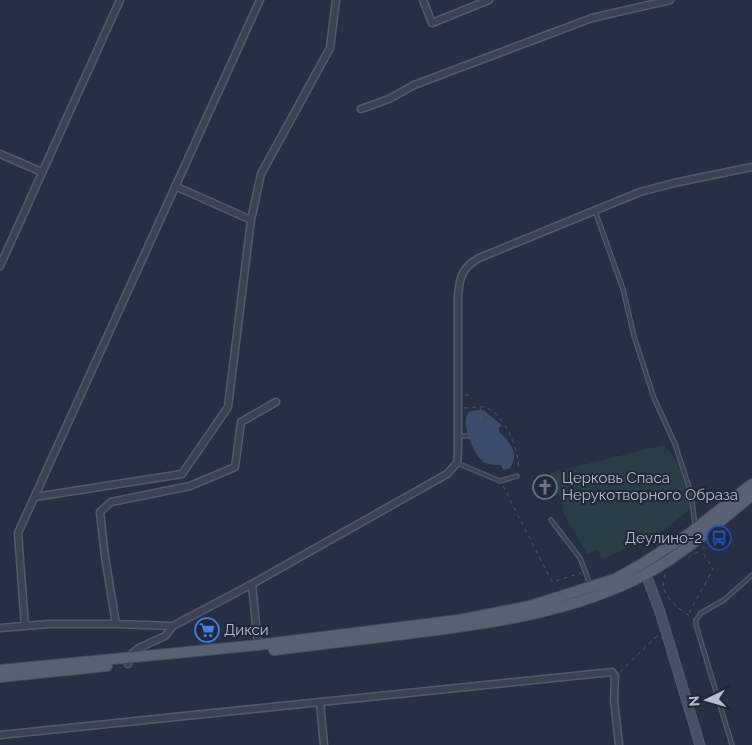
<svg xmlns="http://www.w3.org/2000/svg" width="752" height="745" viewBox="0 0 752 745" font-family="Raleway,sans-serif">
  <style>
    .green { fill: #283e44 }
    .water { fill: #3b4b6c }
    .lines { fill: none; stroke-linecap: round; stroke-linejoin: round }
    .lane-casing { stroke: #525a6a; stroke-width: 5.5 }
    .street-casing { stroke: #525a6a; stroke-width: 9 }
    .secondary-casing { stroke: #525a6a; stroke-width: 11 }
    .primary-casing { stroke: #444b5c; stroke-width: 12 }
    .path { stroke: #465b60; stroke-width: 1; stroke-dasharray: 4 4; stroke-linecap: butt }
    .lane { stroke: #3a4253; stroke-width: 3 }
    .street { stroke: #3a4253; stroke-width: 6 }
    .secondary { stroke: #485066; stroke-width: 9 }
    .primary { stroke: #586172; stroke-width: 10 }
    .labels { text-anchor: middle; stroke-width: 4; stroke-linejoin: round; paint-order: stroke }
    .poi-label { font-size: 15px; fill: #b7bdcc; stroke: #1f2738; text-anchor: start }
  </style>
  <rect width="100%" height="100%" fill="#262f43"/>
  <path class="green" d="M663,445C680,458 684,481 691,501L692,505L690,509L663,531L603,559L597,550L587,554L564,514L562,503L550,473Z"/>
  <path class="water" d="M477,410H483L501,424L502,426L499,428V432C510,442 521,454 509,469L503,470L501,465C496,465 490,465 485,463C474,456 459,422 469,412C471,411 474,410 477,410Z"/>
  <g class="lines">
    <g class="lane-casing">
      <path id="lane" d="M595,211L623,289L634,336L654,398L675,444L691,493L695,525
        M458,436H468
        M457,463L500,481L517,476
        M551,520L580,558L590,584
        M732,745L696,625V620L701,613L724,600L752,575"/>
    </g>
    <g class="street-casing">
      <path id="street" d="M423,0L432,23L489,0
        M361,109L389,99L414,85L592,18L670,0
        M0,154L42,172
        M251,220L261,174L330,48L336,0
        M0,266L120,0
        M35,497L182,474L228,407L251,220L175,186
        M25,626L18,533L260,0
        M173,626L116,624L105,557L100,512L111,502L190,486L235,467L241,422L276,402
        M0,628L50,624H116
        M258,645L252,584L447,474L457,463L458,452V295C460,276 462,268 479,258L640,192L674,183L752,167
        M128,664V657L139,648L165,636L173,626L252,584
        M320,703L324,745
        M0,735L612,672L615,676L614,700L619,745"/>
    </g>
    <g class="secondary-casing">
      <path id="secondary" d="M642,564L660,612L700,745"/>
    </g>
    <g class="primary-casing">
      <path id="primary" d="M274,650C317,645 361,639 405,634C486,624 573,613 646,574C684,553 719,523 752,495
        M0,670L258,645L459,620L530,606L615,579L642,564L690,533L752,484
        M0,677L107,666"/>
    </g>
    <path class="path" d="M465,395H472
      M480,407L481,419
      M464,408C470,408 478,406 484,407C504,412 521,452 518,470
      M503,486L552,582L581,573
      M688,558L719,538
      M665,574C657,594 677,607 691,617
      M689,613L713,569L702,551
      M620,672L658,635"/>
    <use href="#lane" class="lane"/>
    <use href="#street" class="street"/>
    <use href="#secondary" class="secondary"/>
    <use href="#primary" class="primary"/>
  </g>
  <defs>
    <g id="church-ring" transform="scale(1.25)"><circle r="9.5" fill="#1f2738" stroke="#6b7280" stroke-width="1.5"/><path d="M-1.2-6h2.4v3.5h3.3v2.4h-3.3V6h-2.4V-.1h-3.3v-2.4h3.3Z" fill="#6b7280"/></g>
    <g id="bus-ring" transform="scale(1.25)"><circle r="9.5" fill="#1f2738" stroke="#1a4fb4" stroke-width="1.5"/><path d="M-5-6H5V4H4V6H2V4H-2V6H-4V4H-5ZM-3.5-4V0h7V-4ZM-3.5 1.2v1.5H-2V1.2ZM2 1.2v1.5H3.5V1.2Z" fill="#1a4fb4"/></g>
    <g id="supermarket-ring" transform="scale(1.25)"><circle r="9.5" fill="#1f2738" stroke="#3f7fe0" stroke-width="1.5"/><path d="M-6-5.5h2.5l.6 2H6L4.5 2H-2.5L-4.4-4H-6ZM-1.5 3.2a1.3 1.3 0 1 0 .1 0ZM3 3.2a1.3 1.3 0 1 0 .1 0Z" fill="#3f7fe0"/></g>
  </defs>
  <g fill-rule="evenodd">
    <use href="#church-ring" x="545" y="487"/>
    <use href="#bus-ring" x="719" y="538"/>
    <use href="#supermarket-ring" x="207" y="630"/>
  </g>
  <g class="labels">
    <g class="poi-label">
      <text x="562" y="483">Церковь Спаса<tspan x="562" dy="17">Нерукотворного Образа</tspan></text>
      <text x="702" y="543" text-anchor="end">Деулино-2</text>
      <text x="224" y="635">Дикси</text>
    </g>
  </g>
  <g transform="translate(707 700) rotate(265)" stroke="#1f2738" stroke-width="4" paint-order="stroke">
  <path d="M0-4L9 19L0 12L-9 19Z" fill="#b7bdcc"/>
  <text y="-8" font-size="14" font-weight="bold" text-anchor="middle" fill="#b7bdcc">N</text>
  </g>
</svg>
